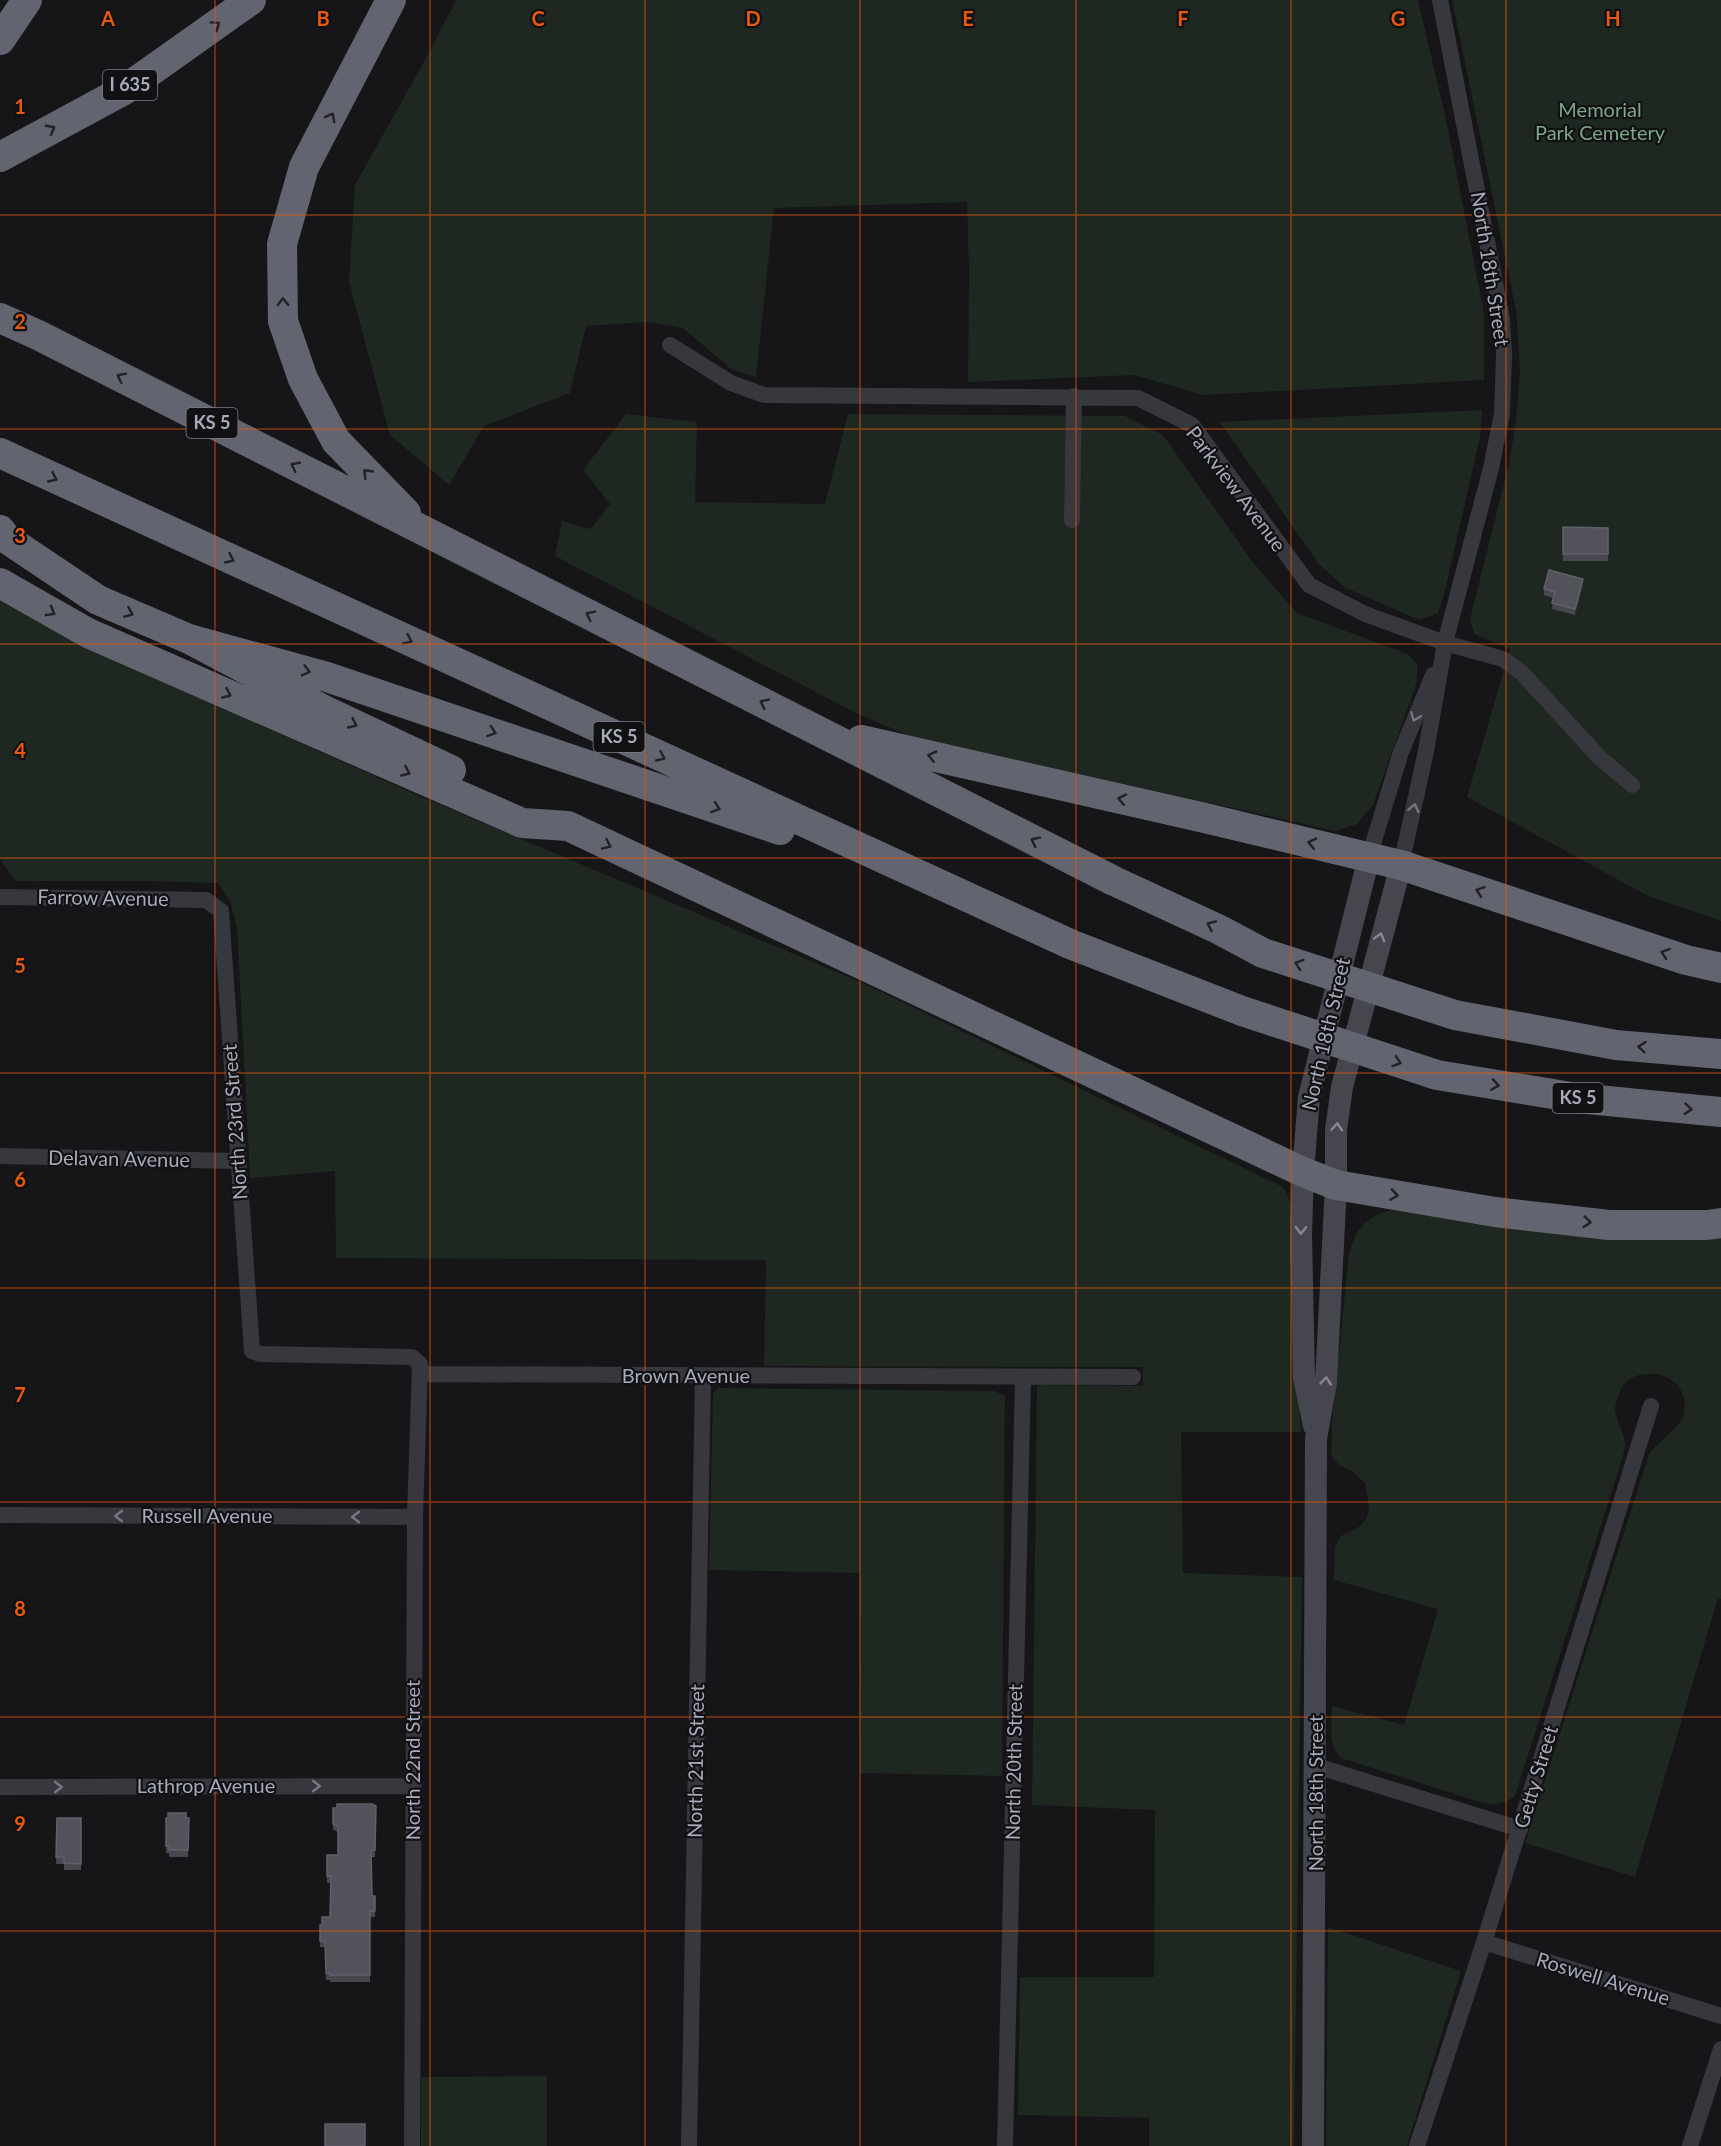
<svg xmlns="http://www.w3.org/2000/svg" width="1721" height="2146" viewBox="0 0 1721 2146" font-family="Lato,sans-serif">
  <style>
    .green { fill: #1e2720 }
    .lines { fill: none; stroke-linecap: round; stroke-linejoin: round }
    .street { stroke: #37373e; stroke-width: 16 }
    .secondary { stroke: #45464e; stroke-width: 22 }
    .highway { stroke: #62646f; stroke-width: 30 }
    .wall { fill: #47474e }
    .shaded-wall { fill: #2f2f34 }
    .building { fill: #52525a; stroke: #5f6069; stroke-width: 1.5 }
    .oneway { stroke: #212226 }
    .oneway2 { stroke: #757682 }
    .oneway3 { stroke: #858794 }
    .grid { fill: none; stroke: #e8590c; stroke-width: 1.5; stroke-opacity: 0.55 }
    .labels { text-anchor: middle; stroke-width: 4.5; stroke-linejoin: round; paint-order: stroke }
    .shield { fill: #111114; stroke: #7a7c88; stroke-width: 1.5 }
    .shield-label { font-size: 18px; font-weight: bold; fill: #a7aaba }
    .park-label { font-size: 20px; fill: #7ca784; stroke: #111114 }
    .street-label { font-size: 20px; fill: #a7aaba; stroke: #111114 }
    .grid-label { font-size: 20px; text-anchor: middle; font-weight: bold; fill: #e8590c; stroke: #111114; stroke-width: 4.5; stroke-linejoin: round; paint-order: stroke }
  </style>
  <rect width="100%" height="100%" fill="#161619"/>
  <path class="green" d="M456,0H1418L1447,124L1484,313V380L1203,395L1134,375L968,382L969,271L967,202L774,208L756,377L731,369L683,328L647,322L586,326L570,393L484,426L449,485L390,435L349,282L355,185L430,51Z
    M1452,0H1721V921L1648,896L1467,797L1510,649L1474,634L1470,619L1509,463L1516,422L1520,371L1516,310Z
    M1482,410L1480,437L1444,595L1438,613L1419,620L1344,587L1318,563L1220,422Z
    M626,414L697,422L695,502L825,504L848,414L1125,416L1163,435L1251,560L1297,613L1408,654L1417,664V682L1373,805L1357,824L1336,831L912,737L854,712L555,556L562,521L591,529L610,504L583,470Z
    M0,598L80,643L280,734L417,795L865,984L1283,1187L1292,1206L1296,1367L1301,1432H1181L1183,1573L1302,1577L1294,2146H1149V2118L1018,2115L1020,1977H1154L1155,1810L1032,1805L1037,1385L1143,1386V1367L764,1366L766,1260L336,1258L335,1171L250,1178L237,927L230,901L218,883L144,881H15L0,859Z
    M1395,1209L1721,1232V1599L1718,1598L1635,1877L1525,1843L1649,1454C1658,1442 1673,1433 1681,1421C1685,1415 1685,1406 1684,1399C1678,1367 1628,1367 1621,1390C1619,1395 1616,1402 1615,1407C1615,1420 1624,1431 1625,1443C1625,1447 1624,1452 1623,1456L1515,1796C1501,1806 1492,1805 1477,1801L1341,1758C1327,1744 1332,1724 1332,1706L1404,1725L1438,1609L1334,1580L1335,1547L1341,1536L1359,1527L1367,1518L1369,1506L1365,1483L1352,1471L1338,1464L1331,1455L1332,1422L1349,1253C1357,1226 1367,1216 1395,1209Z
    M719,1388L994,1391L1005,1396L1002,1776L860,1773L859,1573L709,1570L713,1393Z
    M1328,1927L1461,1971L1407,2146H1326Z
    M547,2076V2146H421V2077Z"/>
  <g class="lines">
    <path class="street" d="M670,345L731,383L764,395L1138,398L1192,425L1309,585L1365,614L1445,643L1503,659L1522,673L1600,758L1632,785
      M1072,520L1074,396
      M1369,857L1401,752L1433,675
      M1401,865L1426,751L1445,643L1491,468L1502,414L1504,355L1502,319L1440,0
      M0,897L206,900L221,911L252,1351L260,1354L412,1357L420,1364L415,1517L412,2146
      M0,1156L237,1161
      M420,1374L1133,1377
      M0,1515L415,1517
      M1316,1766L1520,1829
      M0,1787L413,1786
      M1484,1942L1721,2016
      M689,2146L703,1376
      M1005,2146L1023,1378
      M1417,2146L1484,1942L1651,1406
      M1690,2146L1721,2049"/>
    <path class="secondary" d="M1314,1426L1304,1377L1301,1235L1303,1172L1309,1097L1369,857
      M1313,2146L1316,1439L1326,1382L1336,1185V1130L1342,1087L1401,865"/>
    <path class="highway" d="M391,0L304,167L282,244L283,321L303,379L336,441L406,513
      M0,40L27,0
      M0,157L124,90L251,0
      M0,318L38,335L1114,881L1218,929L1263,953L1455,1015L1616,1045L1721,1054
      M0,453L1070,944L1242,1011L1437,1075L1577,1098L1721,1112
      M0,530L7,539L98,600L189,639L324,710L451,770
      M0,583L88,633L522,823L568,826L1303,1172L1336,1185L1495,1212L1609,1225H1707L1721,1223
      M189,639L327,677L780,830
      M861,740L1205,818L1401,865L1686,960L1721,968"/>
  </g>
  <path class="wall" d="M1563,527L1608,528V561H1563Z
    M1583,585L1575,615L1552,609L1553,598L1544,595V589Z
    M376,1806L375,1857H371L372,1896H375V1917H370V1982H330V1980H326L325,1947H320V1941L322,1925L330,1917V1883H327V1855H338V1832L333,1830V1808Z
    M57,1818H81V1870H64V1864H56Z
    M166,1818H189L188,1857H169V1853H166Z"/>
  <path class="shaded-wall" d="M1583,579V585L1575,615V609Z"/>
  <path class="building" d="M1563,527L1608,528V554H1563Z
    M1549,570L1583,579L1575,609L1552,603L1555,592L1544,589Z
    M337,1804H372L376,1806L375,1850H371L372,1896H375V1911H370V1975H330V1973H326L325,1941H320V1925H322V1917H330L331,1876H327V1855H338V1826L333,1824V1808H337Z
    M168,1813H186V1818H189L188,1850H169V1846H166V1818H168Z
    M57,1818H81V1864L64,1863V1857H56Z
    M325,2124H365V2146H325Z"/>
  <defs><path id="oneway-chevron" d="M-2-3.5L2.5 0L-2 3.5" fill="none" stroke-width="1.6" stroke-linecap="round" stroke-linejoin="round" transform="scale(1.5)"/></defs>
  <g class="oneway">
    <use href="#oneway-chevron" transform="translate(216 25) rotate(-35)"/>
    <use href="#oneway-chevron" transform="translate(331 117) rotate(-62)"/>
    <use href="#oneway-chevron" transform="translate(51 129) rotate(-28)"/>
    <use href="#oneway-chevron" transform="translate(283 302) rotate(-91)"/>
    <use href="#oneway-chevron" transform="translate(121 377) rotate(-153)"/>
    <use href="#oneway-chevron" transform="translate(295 466) rotate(-153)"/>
    <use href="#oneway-chevron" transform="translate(367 473) rotate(-134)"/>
    <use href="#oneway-chevron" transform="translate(53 478) rotate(25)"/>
    <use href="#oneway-chevron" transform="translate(230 559) rotate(25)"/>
    <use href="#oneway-chevron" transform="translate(51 612) rotate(30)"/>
    <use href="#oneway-chevron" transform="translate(129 613) rotate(23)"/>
    <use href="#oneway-chevron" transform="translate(590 615) rotate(-153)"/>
    <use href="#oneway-chevron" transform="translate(408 640) rotate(25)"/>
    <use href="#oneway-chevron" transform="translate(306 671) rotate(15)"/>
    <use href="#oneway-chevron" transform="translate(227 694) rotate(24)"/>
    <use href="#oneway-chevron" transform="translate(764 703) rotate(-153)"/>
    <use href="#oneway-chevron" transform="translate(353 724) rotate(25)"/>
    <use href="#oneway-chevron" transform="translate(492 732) rotate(19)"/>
    <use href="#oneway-chevron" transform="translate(932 756) rotate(-167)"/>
    <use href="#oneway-chevron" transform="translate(661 757) rotate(25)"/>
    <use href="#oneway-chevron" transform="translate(406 772) rotate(24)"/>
    <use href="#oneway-chevron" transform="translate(1122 799) rotate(-167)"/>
    <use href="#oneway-chevron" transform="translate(716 808) rotate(19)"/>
    <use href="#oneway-chevron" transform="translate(1035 841) rotate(-153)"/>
    <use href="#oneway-chevron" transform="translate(1312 843) rotate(-167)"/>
    <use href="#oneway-chevron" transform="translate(607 845) rotate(25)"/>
    <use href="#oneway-chevron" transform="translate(1480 891) rotate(-161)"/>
    <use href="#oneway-chevron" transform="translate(1211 925) rotate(-155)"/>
    <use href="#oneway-chevron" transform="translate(1665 953) rotate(-161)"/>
    <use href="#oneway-chevron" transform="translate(1299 964) rotate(-162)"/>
    <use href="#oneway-chevron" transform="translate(1642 1047) rotate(-175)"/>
    <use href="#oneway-chevron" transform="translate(1397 1062) rotate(18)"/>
    <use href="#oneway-chevron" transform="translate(1495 1085) rotate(9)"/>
    <use href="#oneway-chevron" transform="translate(1688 1109) rotate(5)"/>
    <use href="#oneway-chevron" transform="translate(1394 1195) rotate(9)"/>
    <use href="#oneway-chevron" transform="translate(1587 1222) rotate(6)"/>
  </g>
  <g class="oneway2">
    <use href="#oneway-chevron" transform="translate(1415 717) rotate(112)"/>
    <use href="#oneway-chevron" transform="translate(1414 808) rotate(-77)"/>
    <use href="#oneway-chevron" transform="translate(119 1516) rotate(-180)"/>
    <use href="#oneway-chevron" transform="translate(356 1517) rotate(-180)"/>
    <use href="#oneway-chevron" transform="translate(316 1786)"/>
    <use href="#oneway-chevron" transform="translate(58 1787)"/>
  </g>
  <g class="oneway3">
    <use href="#oneway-chevron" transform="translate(1380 937) rotate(-75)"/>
    <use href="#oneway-chevron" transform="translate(1337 1127) rotate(-86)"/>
    <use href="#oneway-chevron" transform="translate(1301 1230) rotate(91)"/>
    <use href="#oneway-chevron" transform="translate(1326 1381) rotate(-84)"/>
  </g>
  <path class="grid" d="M215,0V2146M430,0V2146M645,0V2146M860,0V2146M1076,0V2146M1291,0V2146M1506,0V2146M0,215H1721M0,429H1721M0,644H1721M0,858H1721M0,1073H1721M0,1288H1721M0,1502H1721M0,1717H1721M0,1931H1721"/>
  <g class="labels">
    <g class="shield">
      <rect x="103" y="70" width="54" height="30" rx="4.5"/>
      <rect x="186.5" y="408" width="51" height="30" rx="4.5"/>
      <rect x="593.5" y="722" width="51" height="30" rx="4.5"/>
      <rect x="1552.5" y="1083" width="51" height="30" rx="4.5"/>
    </g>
    <g class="shield-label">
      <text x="130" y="91">I 635</text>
      <text x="212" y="429">KS 5</text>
      <text x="619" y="743">KS 5</text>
      <text x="1578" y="1104">KS 5</text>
    </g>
    <g class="park-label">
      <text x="1600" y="117">Memorial<tspan x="1600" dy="23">Park Cemetery</tspan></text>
    </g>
    <g class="street-label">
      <text transform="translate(1490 269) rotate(81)" y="7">North 18th Street</text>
      <text transform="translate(1236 489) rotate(53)" y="7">Parkview Avenue</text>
      <text transform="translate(103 898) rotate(1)" y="7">Farrow Avenue</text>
      <text transform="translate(1326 1034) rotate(-77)" y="7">North 18th Street</text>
      <text transform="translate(235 1122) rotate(-94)" y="7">North 23rd Street</text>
      <text transform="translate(119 1159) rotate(1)" y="7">Delavan Avenue</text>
      <text x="686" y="1383">Brown Avenue</text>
      <text x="207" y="1523">Russell Avenue</text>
      <text transform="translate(413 1760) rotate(-90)" y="7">North 22nd Street</text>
      <text transform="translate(696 1761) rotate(-89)" y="7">North 21st Street</text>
      <text transform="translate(1014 1762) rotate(-89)" y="7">North 20th Street</text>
      <text transform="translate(1536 1777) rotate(-73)" y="7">Getty Street</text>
      <text x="206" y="1793">Lathrop Avenue</text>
      <text transform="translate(1316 1793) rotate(-90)" y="7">North 18th Street</text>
      <text transform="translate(1603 1979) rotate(17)" y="7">Roswell Avenue</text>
    </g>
  </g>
  <g class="grid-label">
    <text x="108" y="26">A</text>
    <text x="323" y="26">B</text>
    <text x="538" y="26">C</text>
    <text x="753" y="26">D</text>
    <text x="968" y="26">E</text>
    <text x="1183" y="26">F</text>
    <text x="1398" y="26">G</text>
    <text x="1613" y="26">H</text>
    <text x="20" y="114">1</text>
    <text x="20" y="329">2</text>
    <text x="20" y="543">3</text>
    <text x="20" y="758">4</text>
    <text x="20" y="973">5</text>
    <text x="20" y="1187">6</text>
    <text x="20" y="1402">7</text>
    <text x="20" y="1616">8</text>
    <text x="20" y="1831">9</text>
  </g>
</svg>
